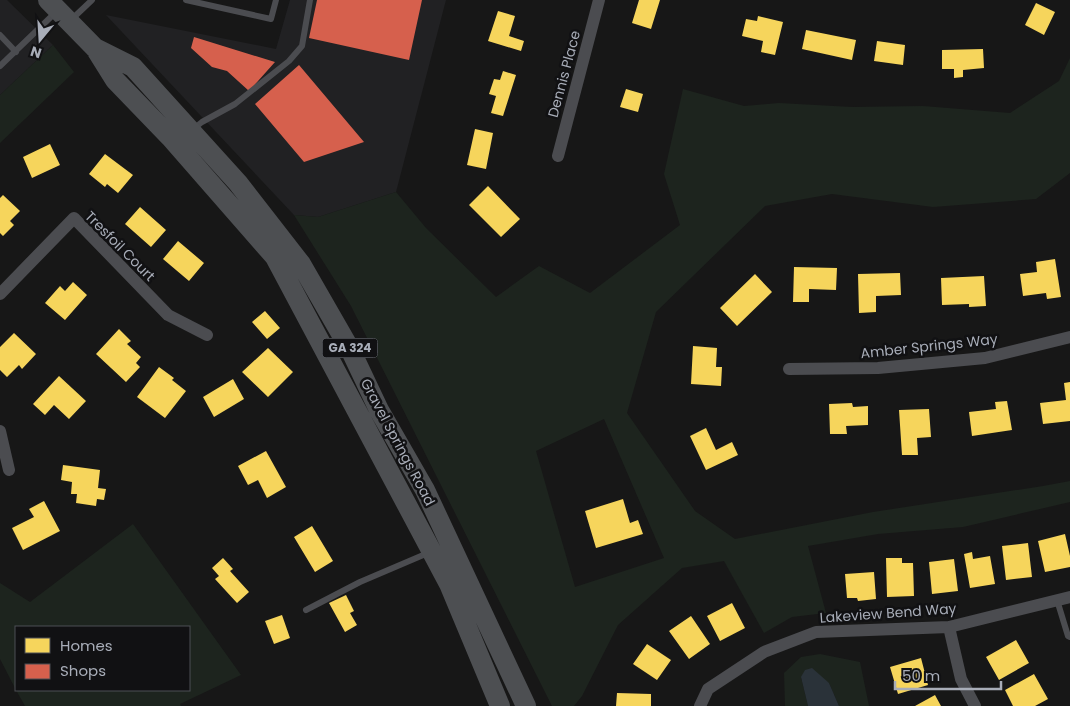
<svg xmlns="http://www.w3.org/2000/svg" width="1070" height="706" viewBox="0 0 1070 706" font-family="Poppins,sans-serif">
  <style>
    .built { fill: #212123 }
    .green { fill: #1d241e; fill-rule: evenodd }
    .water { fill: #2a3239 }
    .homes { fill: #f6d55c }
    .shops { fill: #d6604d }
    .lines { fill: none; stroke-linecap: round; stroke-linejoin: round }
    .lane { stroke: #4b4c50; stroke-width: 6 }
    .street { stroke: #4b4c50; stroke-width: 12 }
    .primary { stroke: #4d4f52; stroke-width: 20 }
    .labels { text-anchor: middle; stroke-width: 5; stroke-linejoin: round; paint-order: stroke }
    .shield { fill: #111113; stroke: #7b7e86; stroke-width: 1 }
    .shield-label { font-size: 12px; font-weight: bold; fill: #a8adb8 }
    .street-label { font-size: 14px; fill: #a8adb8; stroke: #111113 }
  </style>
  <rect width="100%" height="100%" fill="#171717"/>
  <path class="built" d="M0,0H7L53,45L0,95Z
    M290,0H446L396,192L318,217L294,215L106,15L276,49Z"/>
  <path class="green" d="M53,45L74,72L0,143V95Z
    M1070,58V173L1036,199L933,207L832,194L765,206L656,312L627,413L695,511L735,539L873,512L1043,486L1070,481V502L963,527L878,534L808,546L826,613L792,617L764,633L724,561L682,568L618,625L582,696L574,706H552L351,306L294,215L318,217L396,192L426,228L496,297L539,266L590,293L680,225L664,174L683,89L744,106L779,103L852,107L923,106L1010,113L1059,81ZM604,419L664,558L575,587L536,451Z
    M133,524L241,675L180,704L181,706H25L16,690H189V627H16V690L0,659V583L30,602Z
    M820,654L860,662L869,706H839L829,683L801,677L808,706H785L784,673L801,657Z"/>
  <path class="water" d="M812,668L829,683L839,706H808L801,677L805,670Z"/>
  <path class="homes" d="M639,0H660L651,29L632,23Z
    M1036,3L1055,12L1044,35L1025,25Z
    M498,11L515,16L509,36L524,41L521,51L488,41Z
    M758,16L783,22L775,55L761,52L763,41L742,36L746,19L757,21Z
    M806,30L856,40L852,60L802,49Z
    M877,41L905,45L903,65L874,61Z
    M983,49L984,68L963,70V77L954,78V69H942V50Z
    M503,71L516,75L503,116L491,113L496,96L489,94L494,79L500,80Z
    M626,89L643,94L638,112L620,107Z
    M475,129L493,133L486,169L467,165Z
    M50,144L60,165L32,178L23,157Z
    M105,154L133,175L118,193L107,184L105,187L89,174Z
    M488,186L520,219L501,237L469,205Z
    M3,195L20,211L10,221L14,225L3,236L0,233V198Z
    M140,207L166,230L151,247L125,224Z
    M178,241L204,263L189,281L163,259Z
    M1055,259L1061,297L1047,299L1046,293L1023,296L1020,274L1037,272L1036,262Z
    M794,267L837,268L836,290L809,289V302H793Z
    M900,273L901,295L876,296V312L859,313L858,274Z
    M755,274L772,292L737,326L720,308Z
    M984,276L986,306L969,307V304L942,305L941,278Z
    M73,282L87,295L65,320L45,303L60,286L65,291Z
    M265,311L280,328L267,339L252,322Z
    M119,329L131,341L127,344L141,357L136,363L140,367L126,382L96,354Z
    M14,333L36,354L22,369L19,365L7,377L0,370V347Z
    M693,346L717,348L716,367H722L721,386L691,384Z
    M268,348L293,372L268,397L242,372Z
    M159,367L174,378L172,380L186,391L165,418L137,397Z
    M59,376L86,401L69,419L54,405L45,415L33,404Z
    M233,379L244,399L214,417L203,397Z
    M1070,382V421L1043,424L1040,403L1066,400L1064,383Z
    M1007,401L1012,430L972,436L969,412L996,409L995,402Z
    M852,403L853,407L868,406V425L846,426L847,434H830L829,404Z
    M929,409L931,437L917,438L918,455H902L899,410Z
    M706,428L716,450L732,442L738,455L706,470L690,436Z
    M266,451L286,487L267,498L258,480L248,485L238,466Z
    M63,465L100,470L98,488L106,489L104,500L97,499L96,506L76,503L77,494H71L72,482L61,480Z
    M623,499L630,523L638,520L643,534L596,548L585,511Z
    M44,501L60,531L23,550L12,528L34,517L29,509Z
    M312,526L333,561L315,572L294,537Z
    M1065,534L1070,556V567L1045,572L1038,541Z
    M1028,543L1032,577L1006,580L1002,546Z
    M972,552L973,559L990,556L995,584L970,588L964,554Z
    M223,558L233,569L230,571L249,592L237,603L215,579L219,576L212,568Z
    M886,558H902V563H913L914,596L887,597Z
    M954,559L958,591L932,594L929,562Z
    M874,572L876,599L858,601L857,598H847L845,574Z
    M346,595L354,611L350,613L357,625L345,632L329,603Z
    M732,603L745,628L720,641L707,616Z
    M282,615L290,638L274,644L265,621Z
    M691,616L710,644L689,659L669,631Z
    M1016,640L1029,663L999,680L986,657Z
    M647,644L671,660L657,680L633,664Z
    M921,658L928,685L898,694L890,667Z
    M1034,674L1048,699L1035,706H1013L1005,690Z
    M617,693L651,694V706H616Z
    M935,695L941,706H915Z"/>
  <path class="shops" d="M317,0H422L409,60L309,38Z
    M194,37L275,62L249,91L227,71L212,67L191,48Z
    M299,65L364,142L304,162L255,104Z"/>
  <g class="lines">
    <path class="lane" d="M186,0L271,19L276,0
      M72,19L92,0
      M0,35L16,52
      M0,66L55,13
      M192,130L202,122L235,104L289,61L302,46L310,0
      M1057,600L1068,636L1070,637
      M306,610L360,582L428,553"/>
    <path class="street" d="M558,156L599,0
      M0,294L74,218L168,315L207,335
      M789,369L878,368L985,358L1070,337
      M0,431L9,470
      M949,627L961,679L975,706
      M700,706L708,689L764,652L816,632L949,627L1070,597"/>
    <path class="primary" d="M48,0L95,48L115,80L170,137L275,257L449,584L500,706
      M95,48L133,67L238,183L301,264L351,351L379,410L425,490L526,706"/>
  </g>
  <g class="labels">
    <rect class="shield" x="322.5" y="338.5" width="55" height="19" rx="4"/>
    <g class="shield-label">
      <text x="350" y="352">GA 324</text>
    </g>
    <g class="street-label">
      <text transform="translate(564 74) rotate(-75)" y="5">Dennis Place</text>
      <text transform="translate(120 246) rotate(45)" y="5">Tresfoil Court</text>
      <text transform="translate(929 346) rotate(-6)" y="5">Amber Springs Way</text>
      <text transform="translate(398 442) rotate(62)" y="5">Gravel Springs Road</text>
      <text transform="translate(888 613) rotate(-4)" y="5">Lakeview Bend Way</text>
    </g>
  </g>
  <rect x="15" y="626" width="175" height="65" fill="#111113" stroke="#4d4f55"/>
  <rect x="25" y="638" width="25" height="15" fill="#f6d55c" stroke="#4d4f55"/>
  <text x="60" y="651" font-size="15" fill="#a8adb8">Homes</text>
  <rect x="25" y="664" width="25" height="15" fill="#d6604d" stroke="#4d4f55"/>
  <text x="60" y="676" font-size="15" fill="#a8adb8">Shops</text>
  <g transform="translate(40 40) rotate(198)" stroke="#111113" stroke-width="4" paint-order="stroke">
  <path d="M0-4L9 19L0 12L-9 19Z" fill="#a8adb8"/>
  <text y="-8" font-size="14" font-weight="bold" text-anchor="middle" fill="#a8adb8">N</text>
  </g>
  <path d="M895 681v8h106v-8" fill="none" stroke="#a8adb8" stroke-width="2.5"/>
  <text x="902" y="681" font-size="15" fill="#a8adb8" stroke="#111113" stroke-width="4" paint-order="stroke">50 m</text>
</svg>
